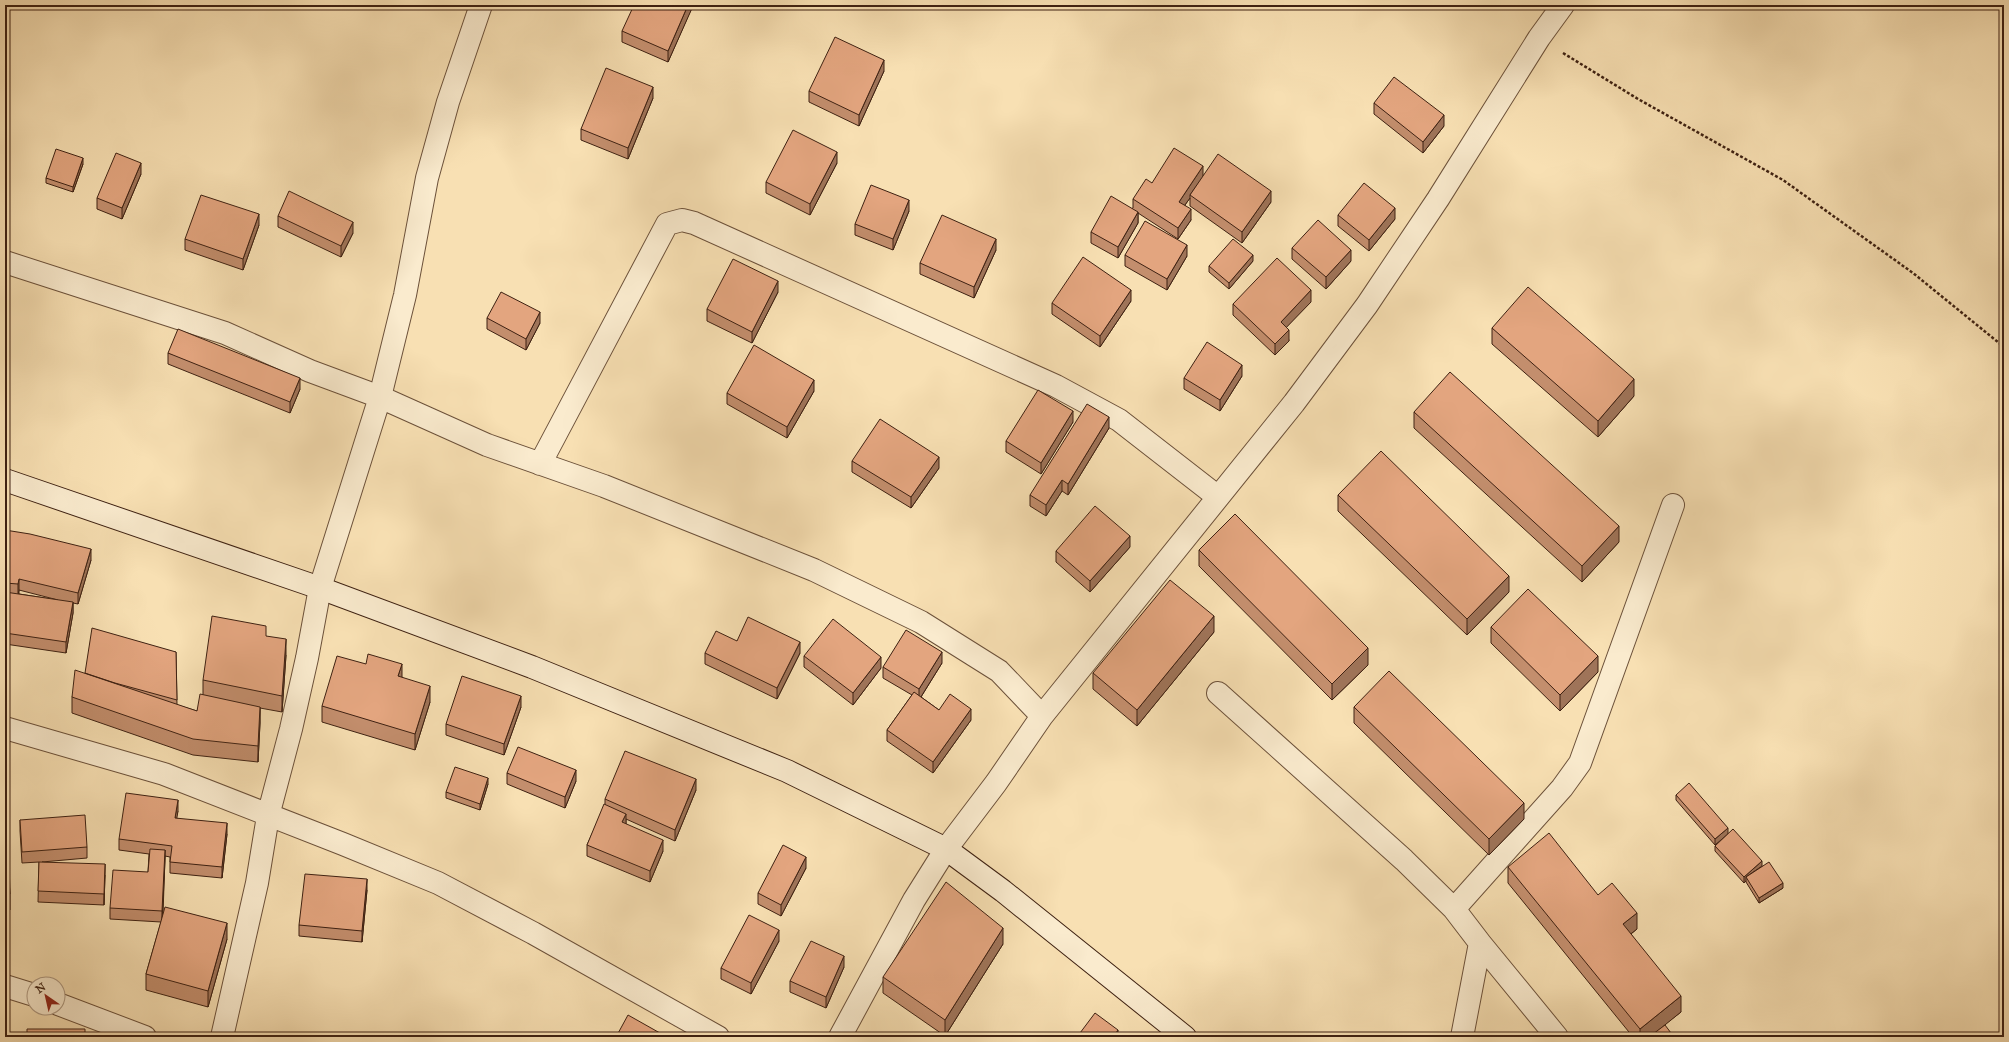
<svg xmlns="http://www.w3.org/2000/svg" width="2009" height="1042" viewBox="0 0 2009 1042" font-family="'IM FELL Great Primer',serif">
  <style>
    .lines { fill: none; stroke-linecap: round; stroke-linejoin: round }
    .street-casing { stroke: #6c513a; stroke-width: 24 }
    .secondary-casing { stroke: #3e2112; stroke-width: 24 }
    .path { stroke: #3e2112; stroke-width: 2.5; stroke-dasharray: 3 2; stroke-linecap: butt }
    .street { stroke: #faebce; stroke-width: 22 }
    .secondary { stroke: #faebce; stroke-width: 22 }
    .wall { fill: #c38e6d; stroke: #3e2112; fill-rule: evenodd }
    .shaded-wall { fill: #9f7459; stroke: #3e2112 }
    .building { fill: #e3a57f; stroke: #3e2112 }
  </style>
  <rect width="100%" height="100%" fill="#f8e0b3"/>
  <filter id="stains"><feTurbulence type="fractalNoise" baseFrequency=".005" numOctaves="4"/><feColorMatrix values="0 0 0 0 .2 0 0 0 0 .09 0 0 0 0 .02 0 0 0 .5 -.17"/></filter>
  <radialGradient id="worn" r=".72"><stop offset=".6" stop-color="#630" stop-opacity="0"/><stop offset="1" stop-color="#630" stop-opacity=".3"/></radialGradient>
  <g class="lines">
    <g class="street-casing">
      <path id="street" d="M5,262L225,333L310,371L380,397L487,445L604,486L814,570L921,622L999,671L1042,716
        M540,464L667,224L682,220L694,223L1056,386L1119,420L1218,497
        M1218,693L1404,860L1454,909L1480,943L1462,1037
        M5,728L164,774L343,844L438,883L533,933L718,1037
        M1454,909L1562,788L1580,763L1673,505
        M1480,943L1557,1037
        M5,986L34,995
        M58,1004L145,1037
        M222,1037L257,883L268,816L291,729L307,658L320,588L380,397L405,295L427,178L448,102L481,5
        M840,1037L914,900L946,849L996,783L1042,716L1294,403L1367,305L1438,199L1539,38L1563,5"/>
    </g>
    <g class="secondary-casing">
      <path id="secondary" d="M5,480L320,588L532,667L787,771L946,849L1003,891L1185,1037"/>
    </g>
    <path class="path" d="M1563,53L1638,99L1783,180L1913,273L2004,347"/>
    <use href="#street" class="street"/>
    <use href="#secondary" class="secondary"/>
  </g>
  <path class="wall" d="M693,5L668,62L622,42V31Z
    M884,71L859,126L809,102V91Z
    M653,98L628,159L581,140V129Z
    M1374,103L1444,126L1423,153L1374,114Z
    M837,163L810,215L766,193V182Z
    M83,164L73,192L46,183V178Z
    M141,174L122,219L97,209V198Z
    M1203,175L1271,202L1242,243L1190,206V198L1185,205L1191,220L1178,239L1138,213V223L1118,258L1091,243V232L1133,208V199L1152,183Z
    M909,211L893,250L855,235V224Z
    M1338,215L1395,219L1369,251L1338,226Z
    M278,216L353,233L341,257L278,227Z
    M259,225L243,270L185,250V239Z
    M1292,248L1351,261L1326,289L1292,259Z
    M996,250L974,298L920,274V263Z
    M1125,255L1187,256L1167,290L1125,266Z
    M1253,261L1229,289L1209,272V266Z
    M778,292L752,343L707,321V309Z
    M1131,301L1100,347L1052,314V303Z
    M1311,302L1286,327L1289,341L1275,355L1233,315V304Z
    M487,318L540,323L526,350L487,329Z
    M1492,328L1634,396L1598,437L1492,344Z
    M168,353L300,389L290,413L168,364Z
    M1242,376L1220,411L1184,389V378Z
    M814,391L787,438L727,404V393Z
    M1414,412L1619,542L1582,582L1414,428Z
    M1073,422L1041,474L1006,452V441Z
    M1109,428L1068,495L1062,491L1046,516L1030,506V495Z
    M852,461L939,468L911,508L852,472Z
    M1338,495L1509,592L1467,635L1338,511Z
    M5,530L91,560L78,604L73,603V613L66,653L5,644ZM19,590L58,600L19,594Z
    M1130,547L1090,592L1056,562V551Z
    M1199,550L1368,665L1332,700L1199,566Z
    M1491,627L1598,672L1560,711L1491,643Z
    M1214,632L1137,726L1093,689V673Z
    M266,636L286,655L282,712L260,708V723L258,762L193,755L72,713V697L85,673L176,652L177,705L197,711L203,695V680Z
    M737,641L800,653L777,699L705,664V653Z
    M804,656L881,668L853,705L804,667Z
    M942,663L921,697L939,710L971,720L933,773L887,741V730L912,695L883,678V667Z
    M402,677L430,702L415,750L322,722V706Z
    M521,707L504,755L446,735V724Z
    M1354,707L1524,819L1489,855L1354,723Z
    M507,773L576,781L565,808L507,784Z
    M488,784L480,810L446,798V792Z
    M696,790L675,841L626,819V824L663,851L650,882L587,856V845L605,805V799Z
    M1676,795L1728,834L1715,845L1676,800Z
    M178,811L176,818L227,834L222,878L170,873V857L165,856L163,914L227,939L208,1007L146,990V974L161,922L110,919V908L148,872L149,854L119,850V839Z
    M20,820L87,847V858L42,862L105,875L104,905L38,902L39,862L22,863L20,831Z
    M5,831L10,894V910L5,911Z
    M1715,846L1762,866L1783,888L1759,903L1746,882V881L1744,883L1715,851Z
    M1508,867L1598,895L1637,929L1631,934L1681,1012L1664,1025L1674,1037H1633L1508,883Z
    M806,868L781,916L758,904V893Z
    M367,890L362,942L299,936V925Z
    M779,941L751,994L721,979V968Z
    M1003,944L945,1036L883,993V977Z
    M844,967L826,1008L790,992V981Z"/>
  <path class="shaded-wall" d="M688,5H693V6L668,62V51Z
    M884,60V71L859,126V115Z
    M653,87V98L628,159V148Z
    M1444,115V126L1423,153V142Z
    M837,152V163L810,215V204Z
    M83,158V164L73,192V187Z
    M141,163V174L122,219V208Z
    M1203,166V177L1190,195V198L1179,213V202Z
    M1271,191V202L1242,243V232Z
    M909,200V211L893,250V239Z
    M1395,208V219L1369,251V240Z
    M1191,209V220L1178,239V228Z
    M1138,212V223L1118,258V247Z
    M259,214V225L243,270V259Z
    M353,222V233L341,257V246Z
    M996,239V250L974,298V287Z
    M1187,245V256L1167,290V279Z
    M1351,250V261L1326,289V277Z
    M1253,255V261L1229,289V283Z
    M778,281V292L752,343V332Z
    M1131,290V301L1100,347V336Z
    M1311,290V302L1281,333V322Z
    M540,312V323L526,350V339Z
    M1289,330V341L1275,355V344Z
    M1242,365V376L1220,411V400Z
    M300,378V389L290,413V402Z
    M1634,379V396L1598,437V421Z
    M814,380V391L787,438V427Z
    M1073,411V422L1041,474V463Z
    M1109,417V428L1068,495V484Z
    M939,457V468L911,508V497Z
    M1062,480V491L1046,516V505Z
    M1619,526V542L1582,582V566Z
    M1130,536V547L1090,592V581Z
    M91,549V560L78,604V593Z
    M1509,576V592L1467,635V619Z
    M19,579V590L18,595V584Z
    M73,602V613L66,653V642Z
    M1214,616V632L1137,726V710Z
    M286,639V655L282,712V696Z
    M800,642V653L777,699V688Z
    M1368,648V665L1332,700V684Z
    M942,652V663L919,700V689Z
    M1598,656V672L1560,711V695Z
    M881,657V668L853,705V693Z
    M402,664V680L398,676Z
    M430,686V702L415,750V734Z
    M521,696V707L504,755V744Z
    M260,707V723L258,762V746Z
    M971,709V720L933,773V762Z
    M576,770V781L565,808V797Z
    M488,778V784L480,810V804Z
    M696,779V790L675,841V830Z
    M178,800V811L175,829V818Z
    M1524,803V819L1489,855V839Z
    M626,814V825L622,822Z
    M227,823V834L222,878V867Z
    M1728,828V834L1715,845V839Z
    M663,840V851L650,882V871Z
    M165,850V861L162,922V911Z
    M806,857V868L781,916V905Z
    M1762,861V866L1746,877V881L1744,883V877Z
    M105,864V875L104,905V894Z
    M367,879V890L362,942V931Z
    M1783,883V888L1759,903V898Z
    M1637,913V929L1623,940V924Z
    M227,923V939L208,1007V991Z
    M1003,928V944L945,1036V1020Z
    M779,930V941L751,994V983Z
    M844,956V967L826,1008V997Z
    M1681,996V1012L1650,1037H1640V1029Z
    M1118,1030V1037H1113Z"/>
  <path class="building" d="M634,5H688L668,51L622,31Z
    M835,37L884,60L859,115L809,91Z
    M606,68L653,87L628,148L581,129Z
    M1394,77L1444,115L1423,142L1374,103Z
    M793,130L837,152L810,204L766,182Z
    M1174,148L1203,166L1179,202L1191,209L1178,228L1133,199L1146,179L1152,183Z
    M56,149L83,158L73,187L46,178Z
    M116,153L141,163L122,208L97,198Z
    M1218,154L1271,191L1242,232L1190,195Z
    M1364,183L1395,208L1369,240L1338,215Z
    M871,185L909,200L893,239L855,224Z
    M289,191L353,222L341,246L278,216Z
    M201,195L259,214L243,259L185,239Z
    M1111,196L1138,212L1118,247L1091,232Z
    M942,215L996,239L974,287L920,263Z
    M1318,220L1351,250L1326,277L1292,248Z
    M1145,221L1187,245L1167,279L1125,255Z
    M1233,239L1253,255L1229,283L1209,266Z
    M1083,257L1131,290L1100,336L1052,303Z
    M1277,258L1311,290L1281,322L1289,330L1275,344L1233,304Z
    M733,259L778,281L752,332L707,309Z
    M1528,287L1634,379L1598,421L1492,328Z
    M501,292L540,312L526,339L487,318Z
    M178,329L300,378L290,402L168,353Z
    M1207,342L1242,365L1220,400L1184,378Z
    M754,345L814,380L787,427L727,393Z
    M1450,372L1619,526L1582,566L1414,412Z
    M1038,390L1073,411L1041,463L1006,441Z
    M1087,404L1109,417L1068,484L1062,480L1046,505L1030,495Z
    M880,419L939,457L911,497L852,461Z
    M1381,451L1509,576L1467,619L1338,495Z
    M1095,506L1130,536L1090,581L1056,551Z
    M1235,514L1368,648L1332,684L1199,550Z
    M5,530L30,534L91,549L78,593L19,579L18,584L5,583Z
    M1170,580L1214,616L1137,710L1093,673Z
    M1528,589L1598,656L1560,695L1491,627Z
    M5,592L73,602L66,642L5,633Z
    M212,616L266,626V636L286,639L282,696L203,680Z
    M748,617L800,642L777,688L705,653L716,631L737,641Z
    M833,619L881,657L853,693L804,656Z
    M92,628L176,652L177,700L115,683L85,673Z
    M906,630L942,652L919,689L883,667Z
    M368,654L402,664L398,676L430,686L415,734L322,706L337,656L366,664Z
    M75,670L197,711L200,694L260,707L258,746L193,739L72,697Z
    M1389,671L1524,803L1489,839L1354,707Z
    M462,676L521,696L504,744L446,724Z
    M914,692L939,710L950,694L971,709L933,762L887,730Z
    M518,747L576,770L565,797L507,773Z
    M625,751L696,779L675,830L605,799Z
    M455,767L488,778L480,804L446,792Z
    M1689,783L1728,828L1715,839L1676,795Z
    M126,793L178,800L175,818L227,823L222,867L170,862L172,846L119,839Z
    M604,804L626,814L622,822L663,840L650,871L587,845Z
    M85,815L87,847L22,852L20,820Z
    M1733,829L1762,861L1744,877L1715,846Z
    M5,831H8L10,894L5,895Z
    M1549,833L1598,895L1612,883L1637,913L1623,924L1681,996L1640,1029L1508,867Z
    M783,845L806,857L781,905L758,893Z
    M150,849L165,850L162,911L110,908L113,870L148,872Z
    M39,862L105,864L104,894L38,891Z
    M1769,862L1783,883L1759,898L1746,877Z
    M305,874L367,879L362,931L299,925Z
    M946,882L1003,928L945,1020L883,977Z
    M165,907L227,923L208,991L146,974Z
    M749,915L779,930L751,983L721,968Z
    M811,941L844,956L826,997L790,981Z
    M1095,1013L1118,1030L1113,1037H1077Z
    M628,1015L667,1037H616Z
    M1665,1025L1674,1037H1649Z
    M27,1029H85V1037H27Z"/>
  <rect width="2009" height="1042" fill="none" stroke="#f8e0b3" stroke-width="20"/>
  <rect x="6" y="6" width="1997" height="1030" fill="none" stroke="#3e2112" stroke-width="2"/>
  <rect x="10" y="10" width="1989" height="1022" fill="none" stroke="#3e2112"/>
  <g transform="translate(46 996) rotate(326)"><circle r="19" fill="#faebce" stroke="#af9a83"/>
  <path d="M0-3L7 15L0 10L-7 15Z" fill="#8f2418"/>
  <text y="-6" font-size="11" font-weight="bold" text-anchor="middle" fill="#3e2112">N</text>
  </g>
  <rect width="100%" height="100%" filter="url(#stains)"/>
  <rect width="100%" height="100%" fill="url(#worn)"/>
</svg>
